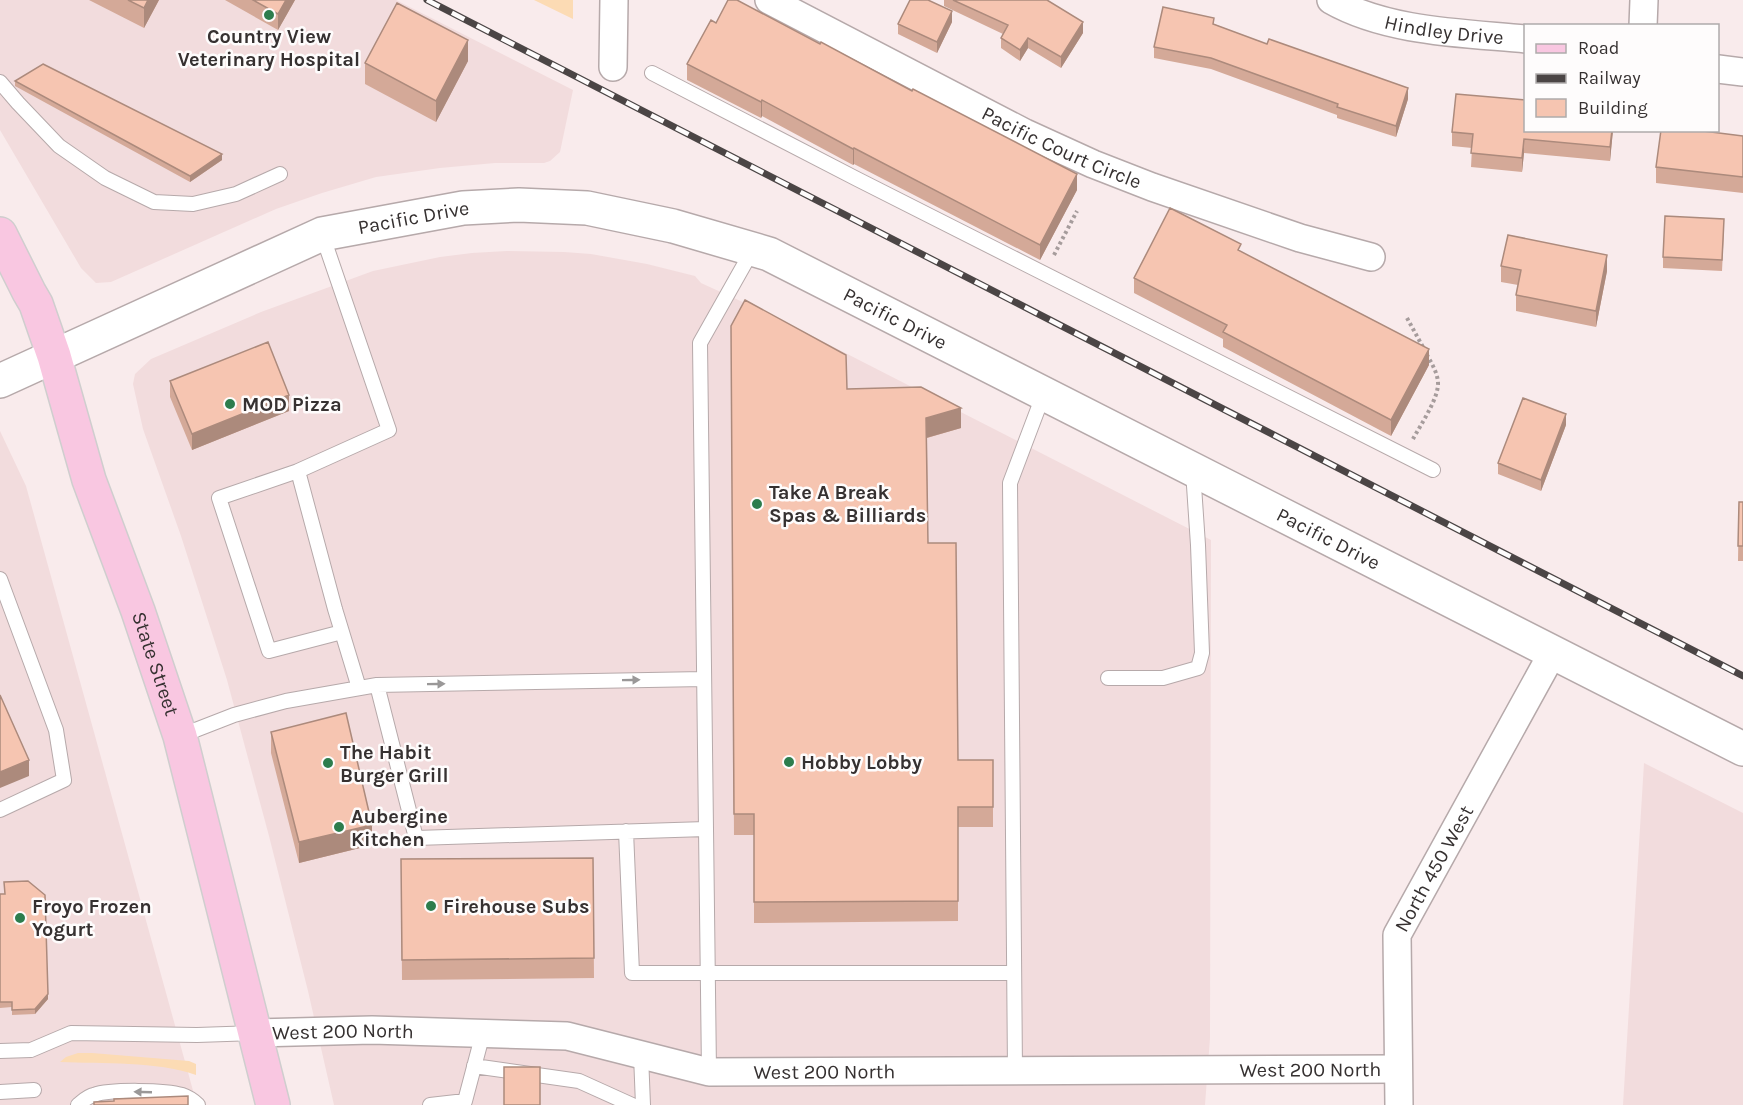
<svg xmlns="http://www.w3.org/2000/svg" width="1743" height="1105" viewBox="0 0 1743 1105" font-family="Karla,sans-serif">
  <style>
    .built { fill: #f2dcdd }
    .green { fill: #fcdbb4 }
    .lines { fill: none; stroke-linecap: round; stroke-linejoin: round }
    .lane-casing { stroke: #b6a9aa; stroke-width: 16 }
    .street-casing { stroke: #b6a9aa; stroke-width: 30 }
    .secondary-casing { stroke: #b6a9aa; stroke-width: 36 }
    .primary-casing { stroke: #cfcece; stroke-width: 36 }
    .path { stroke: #a69c9c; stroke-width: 4; stroke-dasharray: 3 3; stroke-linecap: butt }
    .lane { stroke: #fff; stroke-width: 14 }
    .street { stroke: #fff; stroke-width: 27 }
    .secondary { stroke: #fff; stroke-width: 33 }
    .primary { stroke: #f9c7e1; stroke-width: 33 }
    .rail-casing { stroke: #4b4545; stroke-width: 7 }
    .rail { stroke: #fefcfc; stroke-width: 4.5; stroke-dasharray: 14; stroke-linecap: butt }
    .wall { fill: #d4a998 }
    .shaded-wall { fill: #ac8a7c }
    .building { fill: #f6c5b1; stroke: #ac8a7c; stroke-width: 1.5 }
    .oneway { fill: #9a9898 }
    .poi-dot { fill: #2d7d4d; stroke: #fefcfc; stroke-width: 2 }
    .labels { text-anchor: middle; stroke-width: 5; stroke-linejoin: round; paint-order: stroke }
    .street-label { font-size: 20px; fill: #363131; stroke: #fefcfc }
    .poi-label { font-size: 20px; font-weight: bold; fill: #363131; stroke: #fefcfc; text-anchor: start }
  </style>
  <rect width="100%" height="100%" fill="#f9ebec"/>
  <path class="built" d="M0,0H396L573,90L560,152L550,161L544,163H495L440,168L376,177L322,193L276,209L111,282L96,283L81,268L0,130Z
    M507,251L564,252L591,254L647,264L695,276L701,283L769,314L1211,540L1210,1038L1205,1105H334L308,991L269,836L227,680L181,536L143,429L133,384L135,374L151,359L261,312L373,271L440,257L472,253Z
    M0,431L26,486L197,1105H0Z
    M1644,763L1743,813V1105H1623Z"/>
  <path class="green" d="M534,0H573V19Z
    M78,1053H92L189,1061L196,1064V1075C157,1061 102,1064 60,1062L66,1057Z"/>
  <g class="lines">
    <g class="lane-casing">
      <path id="lane" d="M652,73L857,179L1433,470
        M0,82L18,103L59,146L105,178L154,202L193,204L236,194L280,174
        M322,234L389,430L298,471L335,609L359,688
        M298,471L219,498L269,651L342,632
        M0,579L56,730L64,780L0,810
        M1108,678H1163L1198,668L1202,653L1198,545L1193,471
        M377,685L416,838L706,829
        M180,736L234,715L286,701L377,685L704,679
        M626,831L632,973H1014
        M0,1051L31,1050L71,1033L197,1035L256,1033
        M641,1055L643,1105
        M474,1066L579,1081L632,1105
        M1015,1071L1010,483L1044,393
        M709,1072L700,343L753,249
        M0,1092L34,1090
        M78,1105C83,1101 88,1096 94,1095C110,1089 166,1090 182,1095C188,1097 194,1101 198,1105
        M430,1105L465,1101L483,1033"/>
    </g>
    <g class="street-casing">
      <g id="street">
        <path id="s1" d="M769,0L1025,133L1093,164L1152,187L1300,238L1371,257"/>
        <path id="s2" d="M1331,0C1387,32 1463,33 1526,39"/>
        <path d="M1643,26L1644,0"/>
        <path d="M613,67L614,0"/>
        <path d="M1718,69L1743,72"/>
        <path id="s3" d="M256,1033L372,1030L567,1036L709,1072L1398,1069"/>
        <path id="s4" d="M1399,1105L1397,935L1553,652"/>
      </g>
    </g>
    <g class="secondary-casing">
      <g id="secondary">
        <path id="s5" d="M0,381L322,234L463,208L519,205L587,208L673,226L769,254L1743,749"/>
      </g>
    </g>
    <g class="primary-casing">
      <g id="primary">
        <path id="s6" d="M0,234L29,292L36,304L54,356L89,480L138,611L180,736L273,1105"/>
      </g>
    </g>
    <path class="path" d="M1054,255L1077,211
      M1407,318L1424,349
      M1413,439C1421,424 1439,398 1438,382C1437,372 1432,364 1427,355"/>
    <use href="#lane" class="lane"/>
    <use href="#street" class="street"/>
    <use href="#secondary" class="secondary"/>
    <use href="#primary" class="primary"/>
    <g class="rail-casing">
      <path id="rail" d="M427,0L1743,676"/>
    </g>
    <use href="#rail" class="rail"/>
  </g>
  <path class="wall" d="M89,0H159L144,28Z
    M225,0H295L278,30Z
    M944,0H1047L1083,33L1061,68L1028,48L1020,61L1001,48V38L1003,34L944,6Z
    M952,22L937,53L898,34V24Z
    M716,23L1077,190L1040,260L854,164L853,165L762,116L761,118L687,80V64Z
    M1214,24L1408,99L1396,137L1337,118V115L1211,69L1154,58V47Z
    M468,61L436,122L365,84V63Z
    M15,81L222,160L190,182L15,86Z
    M1613,130L1610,161L1524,153L1522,172L1471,167L1472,148L1452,146V132Z
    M1743,136V193L1656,183V167Z
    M1724,230L1722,271L1663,268V257Z
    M1241,252L1429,365L1391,436L1223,347V339L1134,293V278Z
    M1501,266L1607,271L1596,327L1516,311V295L1518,285L1501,282Z
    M731,326L847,389L961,428L927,438L928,543L958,760H993V827H958V921L754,923V835H734Z
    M170,381L289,411L192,450L170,397Z
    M1566,425L1541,491L1498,474V463Z
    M1739,502H1743V561H1738Z
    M271,732L372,845L299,863L271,753Z
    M593,858L594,978L402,980L401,859Z
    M0,894L48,999L35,1014L12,1015V1007L0,1008Z"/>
  <path class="shaded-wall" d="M148,0H159L144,28V8Z
    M286,0H295L278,30V14Z
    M952,11V22L937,53V42Z
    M1083,22V33L1061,68V57Z
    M1028,38V48L1020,61V50Z
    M468,40V61L436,122V101Z
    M1408,88V99L1396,137V126Z
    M762,100V116L761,118V102Z
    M1612,130H1613L1610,161V147Z
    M1524,139V153L1522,172V158Z
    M854,148V164L853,165V149Z
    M222,154V160L190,182V176Z
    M1077,174V190L1040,260V245Z
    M1607,255V271L1596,327V311Z
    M1429,349V365L1391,436V420Z
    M289,395V411L192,450V434Z
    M961,408V428L926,438V418Z
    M1566,414V425L1541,491V480Z
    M29,760V776L0,788V772Z
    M372,825V845L299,863V842Z
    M48,994V999L35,1014V1009Z"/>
  <path class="building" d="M128,0H148L144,8Z
    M253,0H286L278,14Z
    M728,0H737L820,44L821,42L912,91L913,89L1077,174L1040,245L854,148L853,149L762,100L761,102L687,64L711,20L716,23Z
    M910,0H928L952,11L937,42L898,24Z
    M953,0H1047L1083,22L1061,57L1028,38L1020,50L1001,38L1008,25Z
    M397,3L468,40L436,101L365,63Z
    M1163,7L1214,18L1213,24L1267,44L1269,39L1408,88L1396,126L1337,107L1338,104L1211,58L1154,47Z
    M43,64L222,154L190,176L15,81Z
    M1456,94L1526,100V130H1612L1610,147L1524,139L1522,158L1471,153L1473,134L1452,132Z
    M1661,130H1695L1743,136V177L1656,167Z
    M1170,208L1241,244L1238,250L1429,349L1391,420L1223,332L1227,325L1134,278Z
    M1665,216L1724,219L1722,260L1663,257Z
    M1508,235L1607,255L1596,311L1516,295L1521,270L1501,266Z
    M745,300L846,355L847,389L921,387L961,408L926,418L928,543H956L958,760H993V807H958V901L754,902V814H734L731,326Z
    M268,342L289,395L192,434L170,381Z
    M1523,398L1566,414L1541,480L1498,463Z
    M1739,502H1743V546H1738Z
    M0,695L29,760L0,772Z
    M346,713L372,825L299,842L271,732Z
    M593,858L594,958L402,960L401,859Z
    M28,881L45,895L48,994L35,1009L12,1010V1002H0V894H5L4,882Z
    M504,1067H540V1105H504Z
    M188,1096V1105H94V1102L114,1101V1099Z"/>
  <defs><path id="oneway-solid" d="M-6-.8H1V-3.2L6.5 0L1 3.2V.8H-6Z" transform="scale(1.5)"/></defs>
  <g class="oneway">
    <use href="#oneway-solid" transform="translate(631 680) rotate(-1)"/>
    <use href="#oneway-solid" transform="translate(436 684) rotate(-1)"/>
    <use href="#oneway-solid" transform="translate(143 1092) rotate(-178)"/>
  </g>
  <g class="poi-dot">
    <circle cx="269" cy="15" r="6"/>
    <circle cx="230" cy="404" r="6"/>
    <circle cx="757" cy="504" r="6"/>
    <circle cx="789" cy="762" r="6"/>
    <circle cx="328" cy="763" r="6"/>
    <circle cx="339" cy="827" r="6"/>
    <circle cx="431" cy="906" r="6"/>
    <circle cx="20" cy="918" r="6"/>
  </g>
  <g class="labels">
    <g class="street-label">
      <text dy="7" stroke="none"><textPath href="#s2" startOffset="118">Hindley Drive</textPath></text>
      <text dy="7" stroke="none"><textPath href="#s1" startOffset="328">Pacific Court Circle</textPath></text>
      <text dy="7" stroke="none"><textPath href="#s5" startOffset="447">Pacific Drive</textPath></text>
      <text dy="7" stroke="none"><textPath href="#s5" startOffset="951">Pacific Drive</textPath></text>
      <text dy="7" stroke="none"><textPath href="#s5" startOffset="1437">Pacific Drive</textPath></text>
      <text dy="7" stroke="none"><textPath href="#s6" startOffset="458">State Street</textPath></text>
      <text dy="7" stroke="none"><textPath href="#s4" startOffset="246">North 450 West</textPath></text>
      <text dy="7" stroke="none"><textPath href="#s3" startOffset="87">West 200 North</textPath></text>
      <text dy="7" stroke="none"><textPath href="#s3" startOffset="1059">West 200 North</textPath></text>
      <text dy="7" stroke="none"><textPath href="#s3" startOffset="573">West 200 North</textPath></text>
    </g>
    <g class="poi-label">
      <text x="269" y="43" text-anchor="middle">Country View<tspan x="269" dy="23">Veterinary Hospital</tspan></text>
      <text x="242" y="411">MOD Pizza</text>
      <text x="769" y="499">Take A Break<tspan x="769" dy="23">Spas &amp; Billiards</tspan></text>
      <text x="340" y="759">The Habit<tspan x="340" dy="23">Burger Grill</tspan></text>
      <text x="801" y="769">Hobby Lobby</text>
      <text x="351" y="823">Aubergine<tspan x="351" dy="23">Kitchen</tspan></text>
      <text x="32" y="913">Froyo Frozen<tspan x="32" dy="23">Yogurt</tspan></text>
      <text x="443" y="913">Firehouse Subs</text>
    </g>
  </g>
  <rect x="1524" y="24" width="195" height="108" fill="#fefcfc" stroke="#aeabab" stroke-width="1.5"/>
  <rect x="1536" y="44" width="30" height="9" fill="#f9c7e1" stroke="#aeabab" stroke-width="1.5"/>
  <text x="1578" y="54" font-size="18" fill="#363131">Road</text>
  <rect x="1536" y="74" width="30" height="9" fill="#4b4545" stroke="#aeabab" stroke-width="1.5"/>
  <text x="1578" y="84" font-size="18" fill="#363131">Railway</text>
  <rect x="1536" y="99" width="30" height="18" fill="#f6c5b1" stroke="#aeabab" stroke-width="1.5"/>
  <text x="1578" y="114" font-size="18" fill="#363131">Building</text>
</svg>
